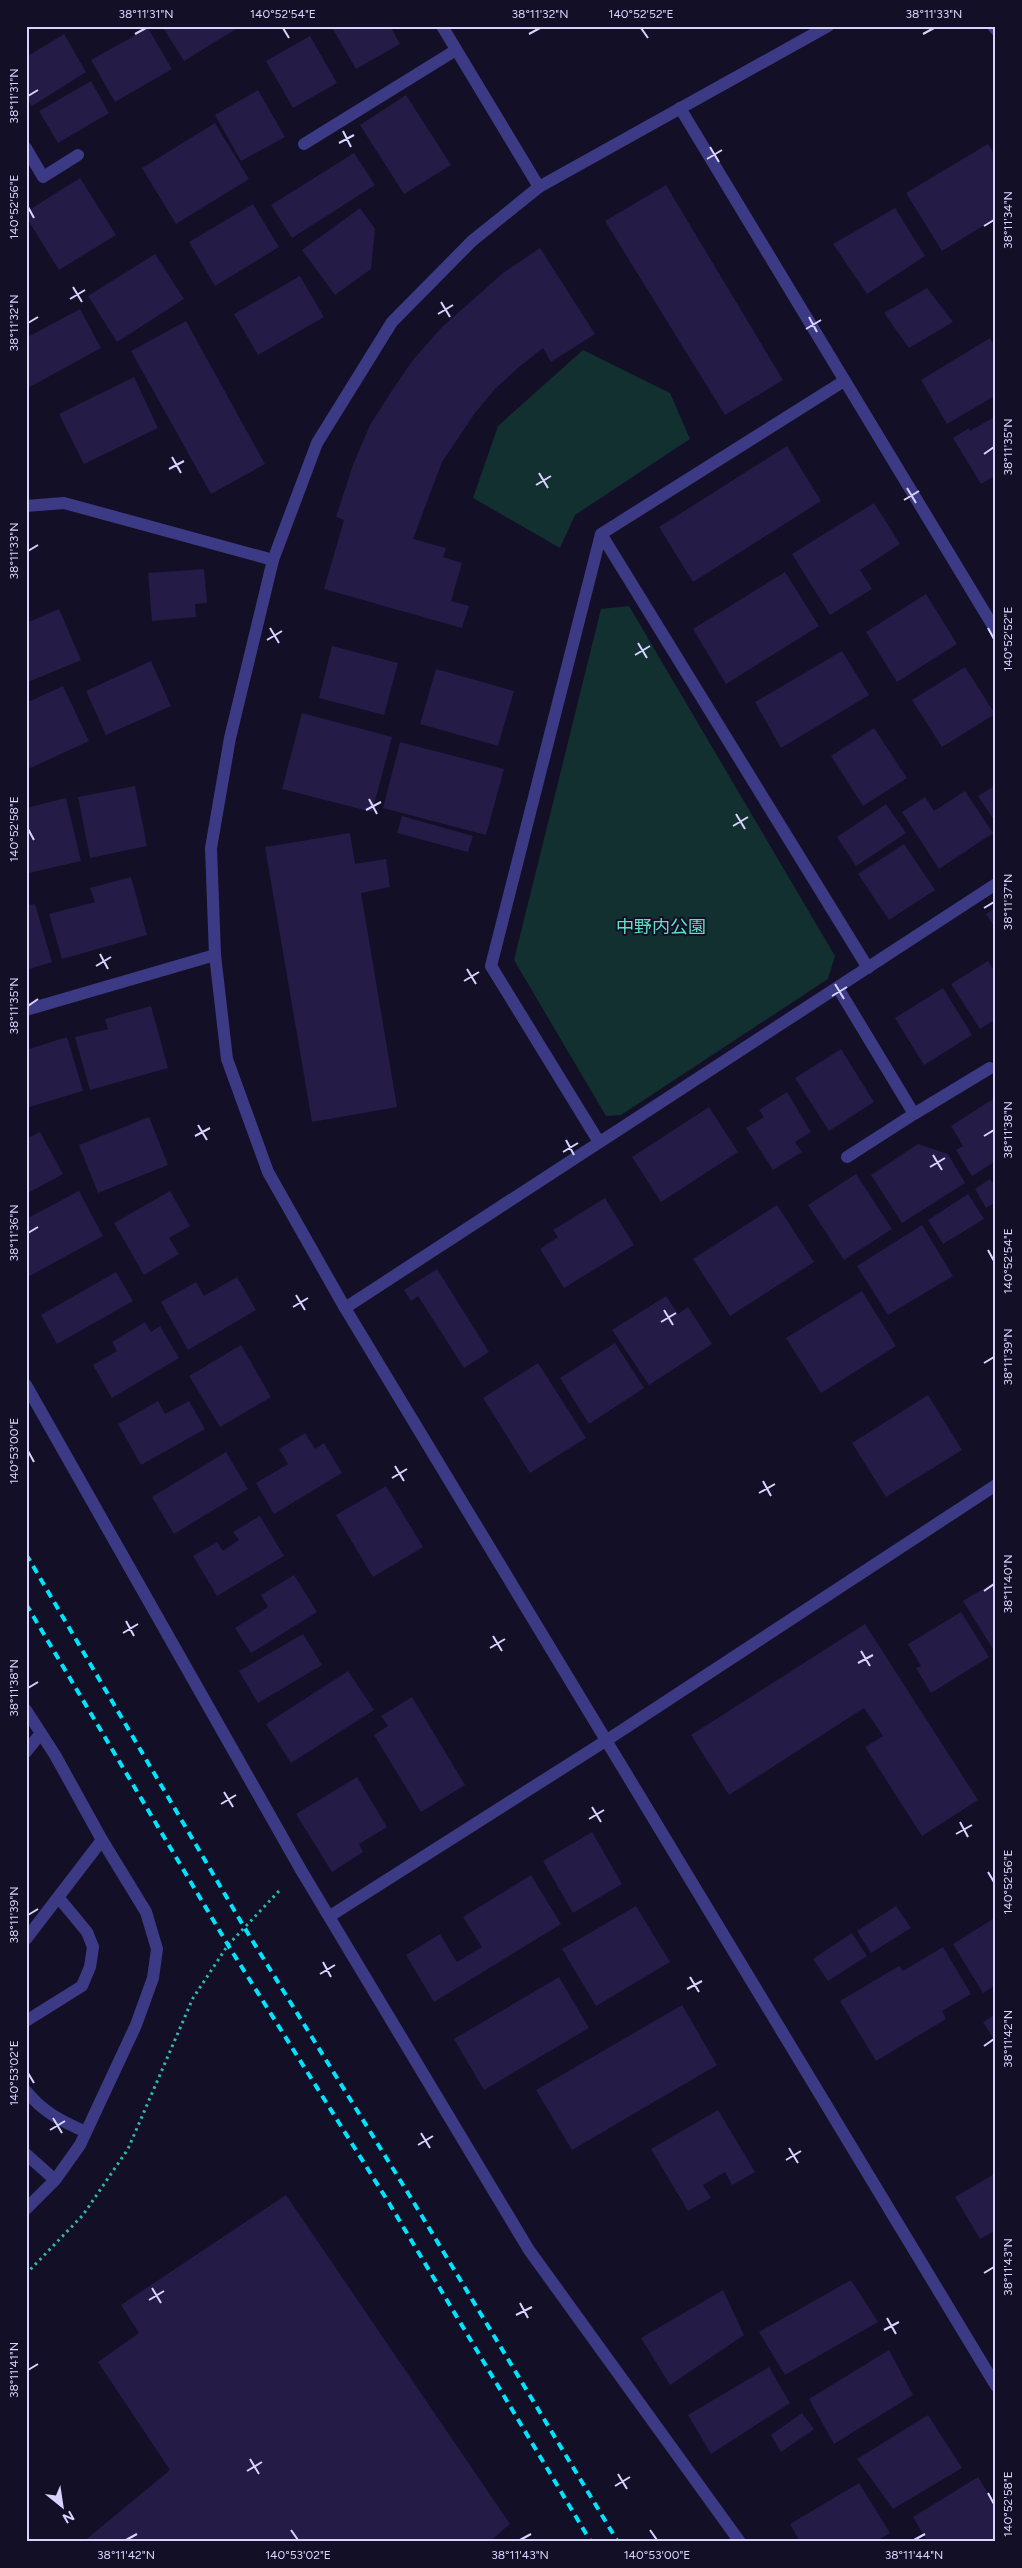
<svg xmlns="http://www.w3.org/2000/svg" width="1022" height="2568" viewBox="0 0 1022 2568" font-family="Figtree,'Noto Sans JP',sans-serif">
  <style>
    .green { fill: #12302f }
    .building { fill: #241b47 }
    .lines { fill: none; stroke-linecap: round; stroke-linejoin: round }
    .path { stroke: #2fb8b0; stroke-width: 3; stroke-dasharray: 2.5 4; stroke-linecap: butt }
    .service { stroke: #3d3a85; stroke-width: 12 }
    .minor { stroke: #3d3a85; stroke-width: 12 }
    .tertiary { stroke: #3d3a85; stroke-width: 12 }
    .rail { stroke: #00e5ff; stroke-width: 4; stroke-dasharray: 8 6; stroke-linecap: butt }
    .ticks { fill: none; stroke: #d9d4ff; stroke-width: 2 }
    .labels { text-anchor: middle; stroke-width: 4; stroke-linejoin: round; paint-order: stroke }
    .park-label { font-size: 18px; fill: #5fe0c0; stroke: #130f26 }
    .neatline { fill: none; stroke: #d9d4ff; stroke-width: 2 }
    .ticks-label { font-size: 12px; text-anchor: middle; fill: #d9d4ff }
  </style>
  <rect width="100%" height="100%" fill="#130f26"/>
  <path class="green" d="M583,350L670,393L690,439L575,515L560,548L473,498L498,426Z
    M629,606L835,956L828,979L621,1115L606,1116L514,960L601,609Z"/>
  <path class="building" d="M162,26H241L184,61Z
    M331,26H390L400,44L356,69Z
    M148,28L172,69L115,102L91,60Z
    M64,34L86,72L32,106L26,97V57Z
    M310,36L337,83L293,108L266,61Z
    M91,81L109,113L58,143L39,111Z
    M258,90L285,137L241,161L215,115Z
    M406,95L451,165L404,194L360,125Z
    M215,123L249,179L176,224L142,168Z
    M988,144L996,157V218L942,251L906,193Z
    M354,153L375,185L292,238L271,205Z
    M80,178L116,235L59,270L26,217V212Z
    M666,185L783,380L725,415L605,221Z
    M253,204L279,247L215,286L189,242Z
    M360,208L375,229L371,269L335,295L302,250Z
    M895,208L925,256L867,294L833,244Z
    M540,248L595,334L551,362L543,348L519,367L495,389L475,413L442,462L413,539L446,548L443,557L462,563L451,601L469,606L462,628L324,589L344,520L336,517L353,465L370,425L391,392L412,361L442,327L503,273Z
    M155,254L184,299L117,342L88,296Z
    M300,276L324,317L258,355L234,314Z
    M927,288L953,322L909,348L884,313Z
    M80,309L101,348L26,389V338Z
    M186,321L265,464L211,494L131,351Z
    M990,338L996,350V395L947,424L921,380Z
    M134,377L158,428L84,464L59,414Z
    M996,416V475L981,484L953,438L969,428L970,431Z
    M787,446L821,501L693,582L659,527Z
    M874,503L900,544L860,570L872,589L830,615L792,554Z
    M204,569L207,603L195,604L196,617L152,621L148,573Z
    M785,572L819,626L726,684L693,629Z
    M926,594L957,644L897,682L866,632Z
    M59,609L81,660L26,683V623Z
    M332,646L398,663L384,715L319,698Z
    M842,651L869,695L781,748L755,702Z
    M151,661L171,706L106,735L86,691Z
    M965,667L995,714L942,747L912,700Z
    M436,669L514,691L498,746L420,724Z
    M63,686L89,741L26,770V703Z
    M302,713L392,737L372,812L282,789Z
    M874,728L907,778L863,806L831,756Z
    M400,742L504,769L486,835L383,808Z
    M996,785V823L978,796Z
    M135,786L147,846L90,858L78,797Z
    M965,791L993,833L939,869L902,812L925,797L934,811Z
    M66,798L81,861L29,873L26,860V808Z
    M886,804L906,833L856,866L837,837Z
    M402,816L473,836L468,852L397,833Z
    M350,833L355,864L386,859L390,887L361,893L397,1107L312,1122L265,847Z
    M904,844L935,890L889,920L858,874Z
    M131,877L147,935L62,959L49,914L95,902L90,888Z
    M35,904L52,962L26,970V906Z
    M996,908V929L986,914Z
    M988,961L996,974V1019L980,1029L951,984Z
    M943,988L972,1035L924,1065L895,1018Z
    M151,1006L168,1068L90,1090L75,1037L108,1029L105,1019Z
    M67,1037L83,1091L26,1108V1050Z
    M841,1049L874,1102L829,1131L795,1078Z
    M787,1092L811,1132L795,1142L802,1152L773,1170L746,1128L764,1117L759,1110Z
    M996,1097V1161L972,1176L956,1150L963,1146L951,1126Z
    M709,1107L738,1152L661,1202L632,1157Z
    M149,1117L168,1165L98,1193L79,1145Z
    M40,1132L63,1174L26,1194V1139Z
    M918,1144L948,1154L965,1183L902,1223L871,1175Z
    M856,1174L892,1229L844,1260L808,1205Z
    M990,1179L996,1188V1202L986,1208L975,1189Z
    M79,1191L103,1236L26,1278V1219Z
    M170,1191L190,1226L169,1238L179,1254L144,1275L114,1223Z
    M968,1194L984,1219L943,1244L928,1220Z
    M605,1198L634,1245L564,1288L540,1249L558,1237L553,1230Z
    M777,1205L814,1262L730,1316L693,1259Z
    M922,1225L953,1276L888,1315L857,1266Z
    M437,1269L489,1352L464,1368L418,1296L411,1301L404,1290Z
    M116,1272L133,1301L57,1344L41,1315Z
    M237,1277L256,1310L188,1350L161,1302L196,1282L204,1296Z
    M862,1291L896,1346L821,1393L786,1338Z
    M666,1296L678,1314L688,1307L712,1344L649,1385L612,1330Z
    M145,1322L151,1332L160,1326L179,1358L112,1398L93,1365L117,1351L112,1342Z
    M615,1343L644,1388L589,1424L560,1378Z
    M241,1345L271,1397L220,1427L189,1376Z
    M538,1363L586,1438L530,1473L483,1398Z
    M928,1395L962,1450L886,1497L852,1443Z
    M158,1401L165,1414L189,1401L205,1429L141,1465L118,1424Z
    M305,1433L315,1449L324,1443L342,1473L274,1514L256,1483L288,1464L279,1449Z
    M226,1452L248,1489L174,1534L152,1497Z
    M386,1486L423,1547L373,1577L336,1515Z
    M260,1516L284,1556L217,1596L193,1556L217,1542L223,1551L239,1540L233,1532Z
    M294,1575L317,1612L251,1653L235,1628L268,1607L261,1595Z
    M996,1581V1654L963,1601Z
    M961,1612L989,1657L931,1693L916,1668L921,1666L908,1644Z
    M865,1624L978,1800L922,1836L865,1747L883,1736L864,1708L729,1795L691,1735Z
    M303,1634L322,1665L258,1703L239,1671Z
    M348,1671L374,1710L291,1763L266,1724Z
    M412,1697L465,1785L421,1812L374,1735L388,1726L381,1716Z
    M357,1777L387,1827L359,1844L363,1852L332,1872L296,1814Z
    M592,1832L622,1884L573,1913L543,1861Z
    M531,1875L561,1924L434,2002L406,1955L440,1934L457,1962L482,1947L463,1917Z
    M636,1906L670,1962L596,2006L562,1949Z
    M896,1906L911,1928L871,1953L857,1931Z
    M996,1917V1985L983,1993L953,1944Z
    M852,1933L867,1956L828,1981L813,1959Z
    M943,1947L971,1994L942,2011L946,2019L876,2061L840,2001L899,1966L903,1971Z
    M559,1977L589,2028L484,2090L454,2039Z
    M682,2005L717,2065L572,2150L536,2090Z
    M996,2014V2043L983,2022Z
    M718,2110L755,2172L732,2185L725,2172L703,2185L711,2198L688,2211L651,2149Z
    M996,2173V2230L980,2239L955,2197Z
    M286,2195L510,2524L489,2542H83L170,2470L98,2362L139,2333L121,2305Z
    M851,2280L878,2322L785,2375L759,2332Z
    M723,2290L744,2335L670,2385L641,2338Z
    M889,2350L913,2395L834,2444L809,2399Z
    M769,2367L790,2403L711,2454L688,2415Z
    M802,2413L814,2429L781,2452L771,2435Z
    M928,2415L962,2468L893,2509L857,2459Z
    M978,2477L996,2506V2538L989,2542H928L913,2517Z
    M859,2483L890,2533L875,2542H800L790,2524Z"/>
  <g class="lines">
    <path class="path" d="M26,2274L83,2215L128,2149L193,1998L228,1945L279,1891"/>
    <path class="service" d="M26,1710L55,1755L102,1840L146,1912L157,1949L153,1978L136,2025L80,2145L55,2180L26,2209
      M26,1752L41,1733
      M26,1939L102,1840
      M26,2021L82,1986L90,1967L93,1947L87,1932L58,1897
      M26,2091C43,2112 61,2121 86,2132
      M26,2154L55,2180"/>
    <path class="minor" d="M442,26L539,187
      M680,108L996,631
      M304,144L456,50
      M26,148L43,177L78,155
      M26,506L64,503L273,560
      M601,534L868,968
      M838,988L914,1114L847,1157
      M26,1010L215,955
      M914,1114L990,1068
      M599,1142L491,966L601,534L844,381
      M345,1308L996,884"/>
    <path class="tertiary" d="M828,26L539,187L472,241L392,322L317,443L273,560L230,738L211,848L215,955L227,1059L268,1172L345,1308L996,2386
      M993,26L996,30
      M26,1385L301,1870L529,2250L740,2542
      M330,1916L607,1740L996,1485"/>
    <path class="rail" d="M26,1554L244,1927L408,2193L618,2542
      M26,1604L228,1945L389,2203L591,2542"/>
  </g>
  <path class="ticks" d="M283,28L289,38M641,28L648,38M135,34L146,28M529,34L540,28M923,34L934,28M28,96L38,90M343,131L351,147M339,143L354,135M710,147L719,162M707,159L722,150M28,207L34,218M984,226L994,220M73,287L82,302M70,299L85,290M441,302L450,317M438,314L453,305M809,317L817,332M28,323L38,317M806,329L821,320M984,454L994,447M172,457L181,473M169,469L184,461M539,473L548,488M536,485L551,476M907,488L916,503M904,500L919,491M28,551L38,545M270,628L279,643M988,628L994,639M267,640L282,631M638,643L647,658M635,655L650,646M369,799L377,814M366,810L381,802M736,814L745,829M733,826L748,817M28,829L34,840M984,908L994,902M100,954L108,969M96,966L111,957M467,969L476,984M464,981L479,972M835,984L844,999M832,996L847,987M28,1006L38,999M198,1125L207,1140M195,1136L210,1128M984,1136L994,1130M566,1140L574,1155M563,1152L578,1143M933,1155L942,1170M930,1167L945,1158M28,1233L38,1227M988,1250L994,1261M296,1295L305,1310M293,1307L308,1298M664,1310L673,1325M661,1322L676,1313M984,1363L994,1357M28,1451L34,1462M395,1466L404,1481M392,1478L407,1469M763,1481L771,1496M759,1493L775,1484M984,1591L994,1584M126,1621L134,1636M123,1633L138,1624M493,1636L502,1651M490,1648L505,1639M861,1651L870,1666M858,1663L873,1655M28,1688L38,1682M224,1792L233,1807M221,1804L236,1795M592,1807L601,1822M589,1819L604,1810M960,1822L968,1837M956,1834L972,1825M988,1872L994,1882M28,1915L38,1909M323,1962L331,1977M320,1974L335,1965M690,1977L699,1992M687,1989L702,1981M984,2046L994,2039M28,2073L34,2083M53,2118L62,2133M50,2130L65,2121M421,2133L430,2148M418,2145L433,2136M789,2148L798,2163M786,2160L801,2151M984,2273L994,2267M152,2288L161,2303M149,2300L164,2291M520,2303L528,2318M516,2315L532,2307M887,2318L896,2334M884,2330L899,2322M28,2370L38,2364M250,2459L259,2474M247,2471L262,2462M618,2474L627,2489M615,2486L630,2477M988,2493L994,2504M291,2530L298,2540M650,2530L657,2540M126,2540L137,2534M520,2540L531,2534M914,2540L925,2534"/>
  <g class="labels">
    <g class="park-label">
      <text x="661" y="933">中野内公園</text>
    </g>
  </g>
  <rect width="1022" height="2568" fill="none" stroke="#130f26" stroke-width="55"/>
  <g transform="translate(62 2506) rotate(150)" stroke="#130f26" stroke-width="4" paint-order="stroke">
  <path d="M0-4L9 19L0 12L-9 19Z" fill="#d9d4ff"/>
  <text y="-8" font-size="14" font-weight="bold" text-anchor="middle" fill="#d9d4ff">N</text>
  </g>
  <rect x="28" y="28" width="966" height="2512" class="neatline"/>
  <g class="ticks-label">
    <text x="146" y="18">38°11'31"N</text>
    <text x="283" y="18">140°52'54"E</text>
    <text x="540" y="18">38°11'32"N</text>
    <text x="641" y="18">140°52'52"E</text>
    <text x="934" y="18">38°11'33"N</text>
    <text transform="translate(14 96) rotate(-90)" y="4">38°11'31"N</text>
    <text transform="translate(14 207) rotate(-90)" y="4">140°52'56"E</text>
    <text transform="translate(1008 220) rotate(-90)" y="4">38°11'34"N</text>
    <text transform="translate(14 323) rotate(-90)" y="4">38°11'32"N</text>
    <text transform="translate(1008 447) rotate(-90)" y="4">38°11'35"N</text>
    <text transform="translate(14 551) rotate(-90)" y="4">38°11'33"N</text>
    <text transform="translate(1008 639) rotate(-90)" y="4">140°52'52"E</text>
    <text transform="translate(14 829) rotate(-90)" y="4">140°52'58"E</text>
    <text transform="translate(1008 902) rotate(-90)" y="4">38°11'37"N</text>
    <text transform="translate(14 1006) rotate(-90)" y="4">38°11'35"N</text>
    <text transform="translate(1008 1130) rotate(-90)" y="4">38°11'38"N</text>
    <text transform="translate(14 1233) rotate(-90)" y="4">38°11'36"N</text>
    <text transform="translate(1008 1261) rotate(-90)" y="4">140°52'54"E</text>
    <text transform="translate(1008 1357) rotate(-90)" y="4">38°11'39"N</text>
    <text transform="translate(14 1451) rotate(-90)" y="4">140°53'00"E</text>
    <text transform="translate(1008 1584) rotate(-90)" y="4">38°11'40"N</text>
    <text transform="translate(14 1688) rotate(-90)" y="4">38°11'38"N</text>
    <text transform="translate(1008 1882) rotate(-90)" y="4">140°52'56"E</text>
    <text transform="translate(14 1915) rotate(-90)" y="4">38°11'39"N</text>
    <text transform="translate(1008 2039) rotate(-90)" y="4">38°11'42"N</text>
    <text transform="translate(14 2073) rotate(-90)" y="4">140°53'02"E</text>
    <text transform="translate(1008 2267) rotate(-90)" y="4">38°11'43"N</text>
    <text transform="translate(14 2370) rotate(-90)" y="4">38°11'41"N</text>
    <text transform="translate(1008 2504) rotate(-90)" y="4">140°52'58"E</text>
    <text x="126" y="2559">38°11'42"N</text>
    <text x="298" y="2559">140°53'02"E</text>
    <text x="520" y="2559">38°11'43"N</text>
    <text x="657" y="2559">140°53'00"E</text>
    <text x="914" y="2559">38°11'44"N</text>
  </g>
</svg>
